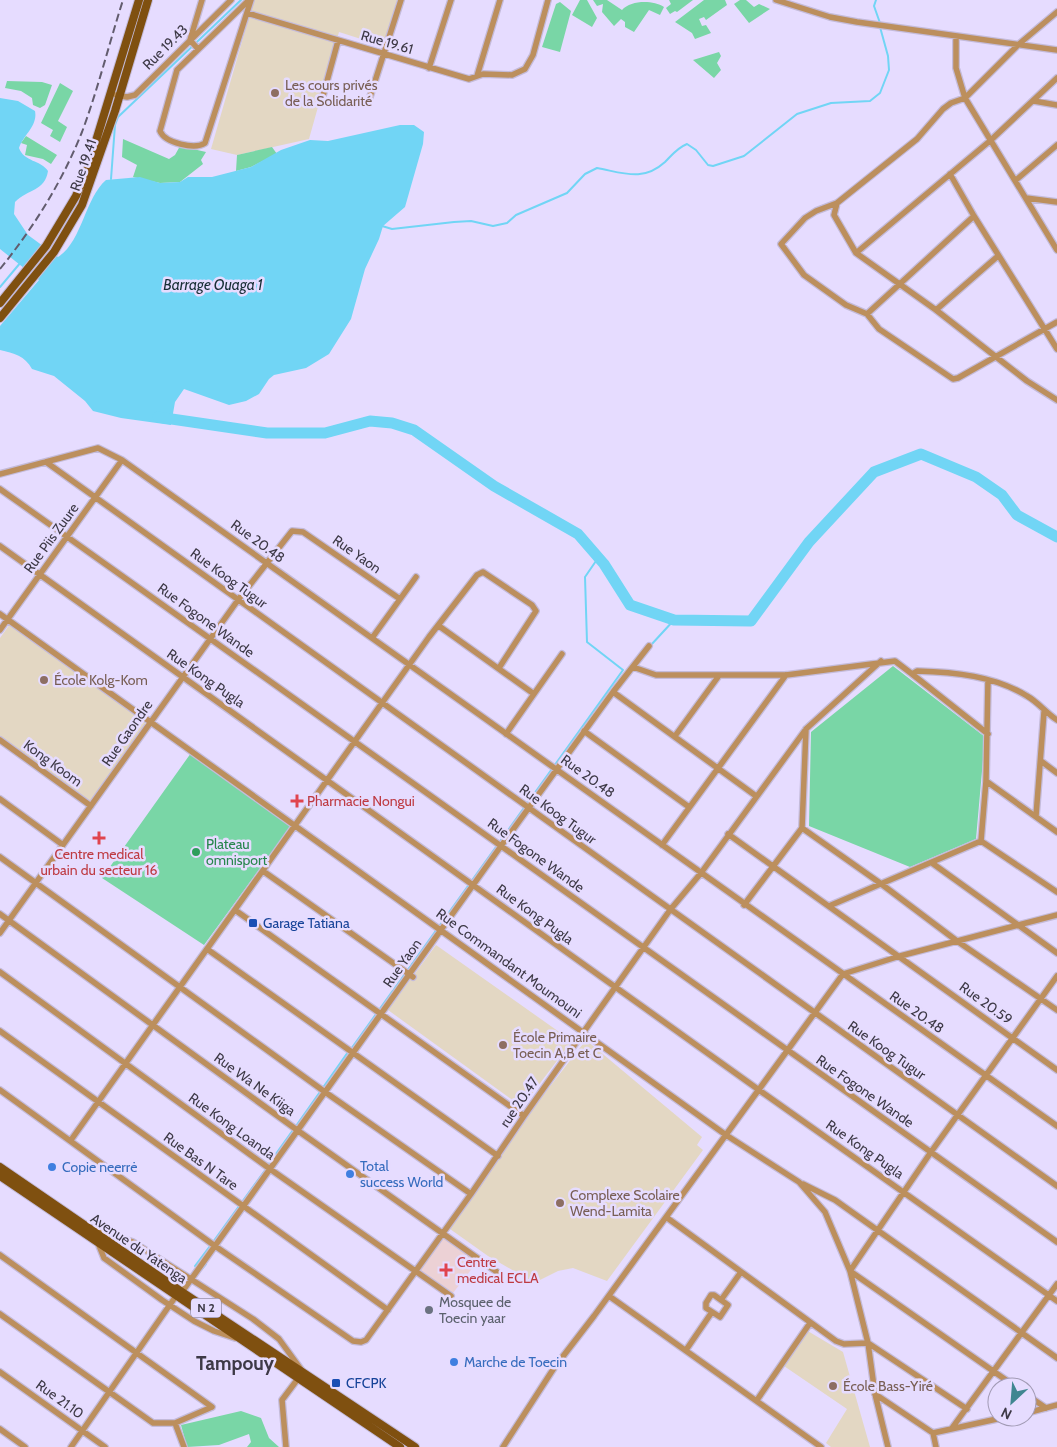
<svg xmlns="http://www.w3.org/2000/svg" width="1057" height="1447" viewBox="0 0 1057 1447" font-family="Cabin,sans-serif">
  <style>
    .education { fill: #e3d7c3 }
    .medical { fill: #ecd1d5 }
    .green { fill: #79d6a6 }
    .water { fill: #71d5f5 }
    .lines { fill: none; stroke-linecap: round; stroke-linejoin: round }
    .stream { stroke: #71d5f5; stroke-width: 2 }
    .river { stroke: #71d5f5; stroke-width: 11 }
    .minor-casing { stroke: #c4bbda; stroke-width: 8 }
    .major-casing { stroke: #c4bbda; stroke-width: 10 }
    .minor { stroke: #bc8f5d; stroke-width: 5.5 }
    .major { stroke: #7f5010; stroke-width: 8 }
    .rail { stroke: #625c6e; stroke-width: 2; stroke-dasharray: 8 4; stroke-linecap: butt }
    .education-dot { fill: #8d6e63; stroke: #e6dcff; stroke-width: 2 }
    .health-dot { fill: #e0444e; stroke: #e6dcff; stroke-width: 2 }
    .leisure-dot { fill: #2e9e5b; stroke: #e6dcff; stroke-width: 2 }
    .transit-dot { fill: #1a4fb4; stroke: #e6dcff; stroke-width: 2 }
    .shop-dot { fill: #3f7fe0; stroke: #e6dcff; stroke-width: 2 }
    .worship-dot { fill: #6b7280; stroke: #e6dcff; stroke-width: 2 }
    .labels { text-anchor: middle; stroke-width: 5; stroke-linejoin: round; paint-order: stroke }
    .shield { fill: #e6dcff; stroke: #706a7e; stroke-width: 1 }
    .shield-label { font-size: 12px; font-weight: bold; fill: #3d3946 }
    .street-label { font-size: 14px; fill: #3d3946; stroke: #e6dcff }
    .education-label { font-size: 14px; fill: #785e54; stroke: #e6dcff; text-anchor: start }
    .health-label { font-size: 14px; fill: #be3a42; stroke: #e6dcff; text-anchor: start }
    .leisure-label { font-size: 14px; fill: #27864d; stroke: #e6dcff; text-anchor: start }
    .transit-label { font-size: 14px; fill: #164399; stroke: #e6dcff; text-anchor: start }
    .shop-label { font-size: 14px; fill: #366cbe; stroke: #e6dcff; text-anchor: start }
    .worship-label { font-size: 14px; fill: #5b616d; stroke: #e6dcff; text-anchor: start }
    .water-label { font-size: 15px; font-style: italic; fill: #172e35; stroke: #e6dcff }
    .district-label { font-size: 19px; font-weight: bold; fill: #3d3946; stroke: #e6dcff }
  </style>
  <rect width="100%" height="100%" fill="#e6dcff"/>
  <path class="education" d="M254,0H397L383,46L339,32L309,139L237,155L211,149Z
    M10,624L147,722L90,802L0,737V638Z
    M436,945L572,1041L522,1107L388,1010Z
    M586,1040L702,1137L697,1145L703,1150L607,1281L573,1268L558,1271L538,1281L528,1279L488,1256L450,1229L541,1098Z
    M806,1330L843,1352L870,1447H831L826,1443L847,1409L781,1364Z"/>
  <path class="medical" d="M445,1238L477,1262L453,1293L419,1270L440,1240Z"/>
  <path class="green" d="M580,0H587L597,18L592,27L572,15Z
    M593,0H607L622,10C631,0 653,0 664,7L660,15L649,10L634,32L625,27V22L621,19L614,26L602,12L603,4L597,6Z
    M669,0H693L677,12L675,11L670,14L666,8L671,4Z
    M704,0H725L727,5L706,20L704,17L699,19L702,26L706,25L711,33L695,39L692,33L675,22Z
    M740,0H746L754,7L759,4L770,9L749,23L734,4Z
    M560,2L571,11L560,52L542,47L556,4Z
    M719,52L721,56L717,63L721,70L714,78L693,60Z
    M7,81L42,82L52,85L45,105L40,108L33,105L32,98L21,91L5,88Z
    M60,83L73,91L58,121L67,127L60,142L50,136L53,130L41,123Z
    M26,136L57,155L51,164L43,159L25,155L27,145L21,143Z
    M123,139L169,159L175,155L180,146L206,152L201,160L203,164L180,182L160,183L133,177L137,165L122,157Z
    M272,147L277,154L251,167L236,171L237,155Z
    M893,666L985,737L976,839L910,867L809,826L811,732Z
    M191,753L291,826L204,945L102,878Z
    M241,1411L261,1418L269,1438L279,1447H247L251,1442L249,1434L219,1445L187,1447L181,1425Z"/>
  <path class="water" d="M0,98L18,101L35,111C38,126 23,135 19,148C24,162 41,160 48,171C45,191 28,189 15,202L14,214L28,235L58,257C82,242 85,198 106,180L140,177L160,183L180,182L188,177H212L251,167L281,150L310,140L328,141L400,125H414L424,132L423,144L405,207L383,226L379,239L365,269L351,319L329,354L306,368L274,375L269,379L259,394L246,401L229,405L184,389L175,402L171,425L121,418L93,411L85,401L54,376L32,369C25,356 14,353 0,350V326L39,280L0,249Z"/>
  <g class="lines">
    <path class="stream" d="M876,0L874,6L880,23
      M111,179L115,125L118,117L241,0
      M382,226L392,229L454,222L471,221L493,226L507,223L516,215L567,193L585,174L597,168C624,173 643,182 665,162C672,155 677,148 687,144L696,150L708,165L713,166L744,156L797,114L831,103L870,101L880,93L889,70L888,56L880,27
      M0,287L21,262
      M651,645L674,620
      M351,1049L623,670L587,642L585,577L598,558
      M296,1126L348,1052
      M268,1165L293,1130
      M213,1242L266,1169
      M195,1266L210,1246
      M201,1270L206,1264"/>
    <path class="river" d="M158,417L267,433H325L370,421L392,423L414,430L494,486L578,534L604,564L630,605L674,620L751,621L809,542L874,472L921,454L976,477L1002,495L1017,515L1057,537"/>
    <g class="minor-casing">
      <path id="minor" d="M249,0L177,70L160,131C165,143 195,150 205,143L251,0
        M776,0L830,17L857,22L1057,50
        M1057,12L1019,44L965,98L951,103L943,109L917,139L837,203L816,211L805,218L781,244L804,275L846,305L867,314L879,329L953,379L958,378L1057,322
        M247,13L469,79L483,74L512,75L525,69L533,55L548,0
        M956,37V68L965,98L1057,250
        M198,49L190,40L202,0
        M429,68L451,0
        M477,76L500,0
        M116,95L127,97L135,95L231,0
        M1034,101L1057,105
        M321,103L338,41
        M368,103L401,0
        M950,174L974,216L1057,349
        M1016,180L1057,145
        M1026,198L1057,202
        M837,203L834,215L856,253L936,310L1027,381L1057,400
        M856,253L991,140L1057,78
        M936,310L998,256
        M867,314L974,216
        M46,462L1057,1186
        M0,474L98,448L122,460L1057,1126
        M0,489L1057,1242
        M0,546L759,1090L1057,1301
        M0,614L726,1135L799,1182L825,1212L850,1271L868,1343L875,1394L888,1447
        M439,626L534,694
        M0,630L122,460
        M372,638L416,577
        M633,667L656,675H786L895,661L912,674L917,671C954,672 995,676 1027,696C1038,702 1046,713 1057,720
        M912,674L988,734
        M613,692L756,796
        M584,731L689,807
        M506,734L562,654
        M675,736L718,677
        M0,740L91,806
        M1041,761L1057,773
        M986,781L1057,832
        M0,799L63,845
        M1036,816L1044,712
        M802,828L880,883L957,941L1057,1010
        M728,834L1057,1070
        M981,841L986,781L988,680
        M981,841L1057,892
        M662,845L786,675
        M0,857L325,1092L471,1194
        M932,863L1057,953
        M263,871L413,977
        M744,905L802,828L806,729
        M829,906L981,841
        M235,910L524,1116
        M0,914L297,1130L497,1272
        M0,933L238,600L292,531L303,532L400,599
        M207,949L498,1156
        M0,972L270,1169L451,1296
        M0,1031L388,1310
        M0,1090L215,1246L353,1341L361,1342L366,1340L471,1194L524,1116L670,910L701,873L806,729L881,661
        M71,1140L429,637L477,575L483,572L532,605L536,611L499,668
        M803,1184L835,1200L1057,1358
        M666,1217L836,1341L844,1344L868,1343L967,1409
        M96,1230L133,1242L253,1319L279,1339L303,1372L282,1400L286,1447
        M98,1243L104,1258L162,1300L194,1321L214,1331L235,1338
        M0,1255L212,1407
        M711,1295H714L728,1305L720,1317L706,1308V1303Z
        M609,1296L821,1447
        M721,1300L741,1272
        M0,1314L153,1423H175L212,1407
        M686,1350L712,1312
        M0,1372L105,1447
        M1016,1387L850,1271L931,1152L1057,976
        M875,1394L933,1433L936,1447
        M1027,1395L1046,1408
        M757,1400L810,1323
        M1027,1413L1057,1405
        M175,1423L184,1447
        M952,1428L1057,1284
        M0,1429L25,1447
        M933,1433L1006,1417
        M71,1447L176,1296L182,1292L501,846L613,692L649,646
        M503,1447L554,1368L594,1316L843,974L900,956L1057,915"/>
    </g>
    <g class="major-casing">
      <path id="major" d="M0,303L46,246L76,196L88,167L139,0
        M0,318L54,252L82,205L115,111L148,0
        M0,1167L182,1292L415,1447
        M0,1176L400,1447"/>
    </g>
    <use href="#minor" class="minor"/>
    <use href="#major" class="major"/>
    <path class="rail" d="M0,269C34,227 62,182 82,132C98,89 109,44 123,0"/>
  </g>
  <g class="education-dot">
    <circle cx="275" cy="93" r="5"/>
    <circle cx="44" cy="680" r="5"/>
    <circle cx="503" cy="1045" r="5"/>
    <circle cx="560" cy="1203" r="5"/>
    <circle cx="833" cy="1386" r="5"/>
  </g>
  <g class="health-dot">
    <path d="M294.5 793.5h5v5h5v5h-5v5h-5v-5h-5v-5h5z"/>
    <path d="M96.5 830.5h5v5h5v5h-5v5h-5v-5h-5v-5h5z"/>
    <path d="M443.5 1262.5h5v5h5v5h-5v5h-5v-5h-5v-5h5z"/>
  </g>
  <circle class="leisure-dot" cx="196" cy="852" r="5"/>
  <g class="transit-dot">
    <rect x="248" y="918" width="10" height="10" rx="2.5"/>
    <rect x="331" y="1378" width="10" height="10" rx="2.5"/>
  </g>
  <g class="shop-dot">
    <circle cx="52" cy="1167" r="5"/>
    <circle cx="350" cy="1174" r="5"/>
    <circle cx="454" cy="1362" r="5"/>
  </g>
  <circle class="worship-dot" cx="429" cy="1310" r="5"/>
  <g class="labels">
    <rect class="shield" x="191" y="1298.5" width="30" height="19" rx="4"/>
    <g class="shield-label">
      <text x="206" y="1312">N 2</text>
    </g>
    <g class="street-label">
      <text transform="translate(387 42) rotate(16)" y="5">Rue 19.61</text>
      <text transform="translate(165 47) rotate(-45)" y="5">Rue 19.43</text>
      <text transform="translate(83 165) rotate(-71)" y="5">Rue 19.41</text>
      <text transform="translate(51 538) rotate(-54)" y="5">Rue Piis Zuure</text>
      <text transform="translate(258 541) rotate(36)" y="5">Rue 20.48</text>
      <text transform="translate(357 554) rotate(35)" y="5">Rue Yaon</text>
      <text transform="translate(229 578) rotate(36)" y="5">Rue Koog Tugur</text>
      <text transform="translate(206 620) rotate(36)" y="5">Rue Fogone Wande</text>
      <text transform="translate(206 678) rotate(35)" y="5">Rue Kong Pugla</text>
      <text transform="translate(127 733) rotate(-55)" y="5">Rue Gaondre</text>
      <text transform="translate(53 763) rotate(36)" y="5">Kong Koom</text>
      <text transform="translate(588 776) rotate(36)" y="5">Rue 20.48</text>
      <text transform="translate(558 814) rotate(36)" y="5">Rue Koog Tugur</text>
      <text transform="translate(536 855) rotate(36)" y="5">Rue Fogone Wande</text>
      <text transform="translate(535 914) rotate(36)" y="5">Rue Kong Pugla</text>
      <text transform="translate(402 963) rotate(-55)" y="5">Rue Yaon</text>
      <text transform="translate(509 963) rotate(36)" y="5">Rue Commandant Moumouni</text>
      <text transform="translate(986 1003) rotate(36)" y="5">Rue 20.59</text>
      <text transform="translate(917 1012) rotate(35)" y="5">Rue 20.48</text>
      <text transform="translate(887 1050) rotate(35)" y="5">Rue Koog Tugur</text>
      <text transform="translate(255 1084) rotate(36)" y="5">Rue Wa Ne Kiiga</text>
      <text transform="translate(865 1091) rotate(35)" y="5">Rue Fogone Wande</text>
      <text transform="translate(519 1102) rotate(-56)" y="5">rue 20.47</text>
      <text transform="translate(232 1126) rotate(36)" y="5">Rue Kong Loanda</text>
      <text transform="translate(865 1149) rotate(35)" y="5">Rue Kong Pugla</text>
      <text transform="translate(201 1161) rotate(36)" y="5">Rue Bas N Tare</text>
      <text transform="translate(139 1248) rotate(34)" y="5">Avenue du Yatenga</text>
      <text transform="translate(60 1399) rotate(36)" y="5">Rue 21.10</text>
    </g>
    <g class="education-label">
      <text x="285" y="90">Les cours privés<tspan x="285" dy="16">de la Solidarité</tspan></text>
      <text x="54" y="685">École Kolg-Kom</text>
      <text x="513" y="1042">École Primaire<tspan x="513" dy="16">Toecin A,B et C</tspan></text>
      <text x="570" y="1200">Complexe Scolaire<tspan x="570" dy="16">Wend-Lamita</tspan></text>
      <text x="843" y="1391">École Bass-Yiré</text>
    </g>
    <g class="health-label">
      <text x="307" y="806">Pharmacie Nongui</text>
      <text x="99" y="859" text-anchor="middle">Centre medical<tspan x="99" dy="16">urbain du secteur 16</tspan></text>
      <text x="457" y="1267">Centre<tspan x="457" dy="16">medical ECLA</tspan></text>
    </g>
    <g class="leisure-label">
      <text x="206" y="849">Plateau<tspan x="206" dy="16">omnisport</tspan></text>
    </g>
    <g class="transit-label">
      <text x="263" y="928">Garage Tatiana</text>
      <text x="346" y="1388">CFCPK</text>
    </g>
    <g class="shop-label">
      <text x="360" y="1171">Total<tspan x="360" dy="16">success World</tspan></text>
      <text x="62" y="1172">Copie neerrė</text>
      <text x="464" y="1367">Marche de Toecin</text>
    </g>
    <g class="worship-label">
      <text x="439" y="1307">Mosquee de<tspan x="439" dy="16">Toecin yaar</tspan></text>
    </g>
    <g class="water-label">
      <text x="213" y="290">Barrage Ouaga 1</text>
    </g>
    <g class="district-label">
      <text x="235" y="1370">Tampouy</text>
    </g>
  </g>
  <g transform="translate(1012 1402) rotate(206)"><circle r="24" fill="#e6dcff" stroke="#a29bb5"/>
  <path d="M0-4L9 19L0 12L-9 19Z" fill="#408691"/>
  <text y="-8" font-size="14" font-weight="bold" text-anchor="middle" fill="#3d3946">N</text>
  </g>
</svg>
